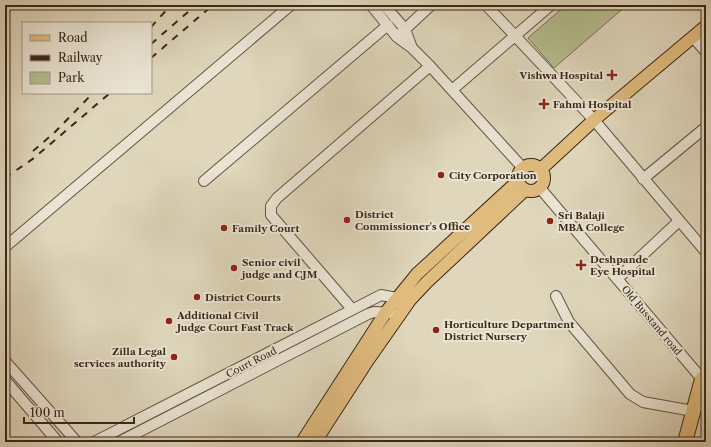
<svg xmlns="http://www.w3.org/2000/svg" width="711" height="447" viewBox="0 0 711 447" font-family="'Libre Caslon Text',serif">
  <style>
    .green { fill: #b5bd8e; stroke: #787253 }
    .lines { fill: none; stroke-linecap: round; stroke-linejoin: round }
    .minor-casing { stroke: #635341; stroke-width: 12 }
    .major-casing { stroke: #3a2718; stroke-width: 14 }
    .highway-casing { stroke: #3a2718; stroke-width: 16 }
    .minor { stroke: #eae4d3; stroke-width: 10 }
    .major { stroke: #e0bb7e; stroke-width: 12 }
    .highway { stroke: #e0bb7e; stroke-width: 14 }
    .rail { stroke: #3a2718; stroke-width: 2; stroke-dasharray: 7 7; stroke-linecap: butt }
    .poi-dot { fill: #8f2418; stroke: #eae4d3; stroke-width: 1.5 }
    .labels { text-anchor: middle; stroke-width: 4; stroke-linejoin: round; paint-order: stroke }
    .poi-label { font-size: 10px; font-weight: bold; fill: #3a2718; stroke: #eae4d3; text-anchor: start }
    .street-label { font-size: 10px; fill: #3a2718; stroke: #eae4d3 }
  </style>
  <rect width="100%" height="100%" fill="#dfd6bb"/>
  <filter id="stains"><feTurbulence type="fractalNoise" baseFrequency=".005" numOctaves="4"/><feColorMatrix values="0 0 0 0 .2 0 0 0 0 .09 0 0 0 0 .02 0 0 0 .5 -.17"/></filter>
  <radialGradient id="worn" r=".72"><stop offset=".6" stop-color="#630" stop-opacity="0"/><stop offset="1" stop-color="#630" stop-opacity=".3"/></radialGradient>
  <path class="green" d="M566,5H627L554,68L528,38Z"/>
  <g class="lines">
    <g class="minor-casing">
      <path id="minor" d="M371,5L397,37L412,48L430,66L522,167
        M384,5L405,29L412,48
        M486,5L594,120L706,252
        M400,34L431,5
        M693,37L706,52
        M452,90L551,5
        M643,179L706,127
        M204,181L388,25
        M540,188L702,379
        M5,247L291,5
        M617,279L679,221
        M556,296L569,322L630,394L643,402L693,411
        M352,309L271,215V206L277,198L430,66
        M5,361L77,442
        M5,380L58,442
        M94,442L381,295L402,299
        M119,442L368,314L374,312L392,313"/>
    </g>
    <g class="major-casing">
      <path id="major" d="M518 178a13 13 0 1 1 26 0a13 13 0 1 1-26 0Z
        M541,169L594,120L706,26
        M302,442L386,312L417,274L518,181
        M315,442L368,360L410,300L427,282L525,190"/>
    </g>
    <g class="highway-casing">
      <path id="highway" d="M685,442L702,379L706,376"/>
    </g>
    <use href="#minor" class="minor"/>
    <use href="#major" class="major"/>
    <use href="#highway" class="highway"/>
    <path class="rail" d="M151,27L171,5
      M151,44L196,5
      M151,58L213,5
      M33,151L54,133L93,93
      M5,178L34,158L110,93"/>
  </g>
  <g class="poi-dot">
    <path d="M610 69h4v4h4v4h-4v4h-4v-4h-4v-4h4z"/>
    <path d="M542 98h4v4h4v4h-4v4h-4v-4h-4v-4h4z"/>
    <circle cx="441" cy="175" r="4"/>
    <circle cx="347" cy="220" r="4"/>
    <circle cx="550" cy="221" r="4"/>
    <circle cx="224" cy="228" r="4"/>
    <path d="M579 259h4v4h4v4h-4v4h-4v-4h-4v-4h4z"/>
    <circle cx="234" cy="268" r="4"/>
    <circle cx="197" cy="297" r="4"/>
    <circle cx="169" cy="321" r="4"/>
    <circle cx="436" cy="330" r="4"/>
    <circle cx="174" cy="357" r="4"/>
  </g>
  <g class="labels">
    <g class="poi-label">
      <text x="603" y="79" text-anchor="end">Vishwa Hospital</text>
      <text x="553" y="108">Fahmi Hospital</text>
      <text x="449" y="179">City Corporation</text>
      <text x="355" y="218">District<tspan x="355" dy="12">Commissioner's Office</tspan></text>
      <text x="558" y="219">Sri Balaji<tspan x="558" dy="12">MBA College</tspan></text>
      <text x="232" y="232">Family Court</text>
      <text x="590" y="263">Deshpande<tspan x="590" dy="12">Eye Hospital</tspan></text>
      <text x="242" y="266">Senior civil<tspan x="242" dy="12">judge and CJM</tspan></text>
      <text x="205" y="301">District Courts</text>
      <text x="177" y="319">Additional Civil<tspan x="177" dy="12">Judge Court Fast Track</tspan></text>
      <text x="444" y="328">Horticulture Department<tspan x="444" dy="12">District Nursery</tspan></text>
      <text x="166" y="355" text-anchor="end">Zilla Legal<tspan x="166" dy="12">services authority</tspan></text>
    </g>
    <g class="street-label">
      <text transform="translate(652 320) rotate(50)" y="4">Old Busstand road</text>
      <text transform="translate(251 362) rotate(-27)" y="4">Court Road</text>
    </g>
  </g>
  <rect width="711" height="447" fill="none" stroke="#dfd6bb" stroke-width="20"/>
  <rect x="6" y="6" width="699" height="435" fill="none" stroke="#3a2718" stroke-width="2"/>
  <rect x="10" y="10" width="691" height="427" fill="none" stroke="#3a2718"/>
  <rect x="22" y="22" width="130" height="72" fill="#eae4d3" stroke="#a49888"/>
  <rect x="30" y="35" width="20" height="6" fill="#e0bb7e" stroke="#a49888"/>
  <text x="58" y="42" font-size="12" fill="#3a2718">Road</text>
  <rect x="30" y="55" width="20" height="6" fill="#3a2718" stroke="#a49888"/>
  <text x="58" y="62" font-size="12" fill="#3a2718">Railway</text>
  <rect x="30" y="72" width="20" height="12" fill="#b5bd8e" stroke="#a49888"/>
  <text x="58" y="82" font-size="12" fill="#3a2718">Park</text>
  <path d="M24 417v6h110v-6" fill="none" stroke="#3a2718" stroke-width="2"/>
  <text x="30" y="417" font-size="12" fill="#3a2718" stroke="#eae4d3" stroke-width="3" paint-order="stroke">100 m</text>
  <rect width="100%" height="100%" filter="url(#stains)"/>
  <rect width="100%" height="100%" fill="url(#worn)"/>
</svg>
